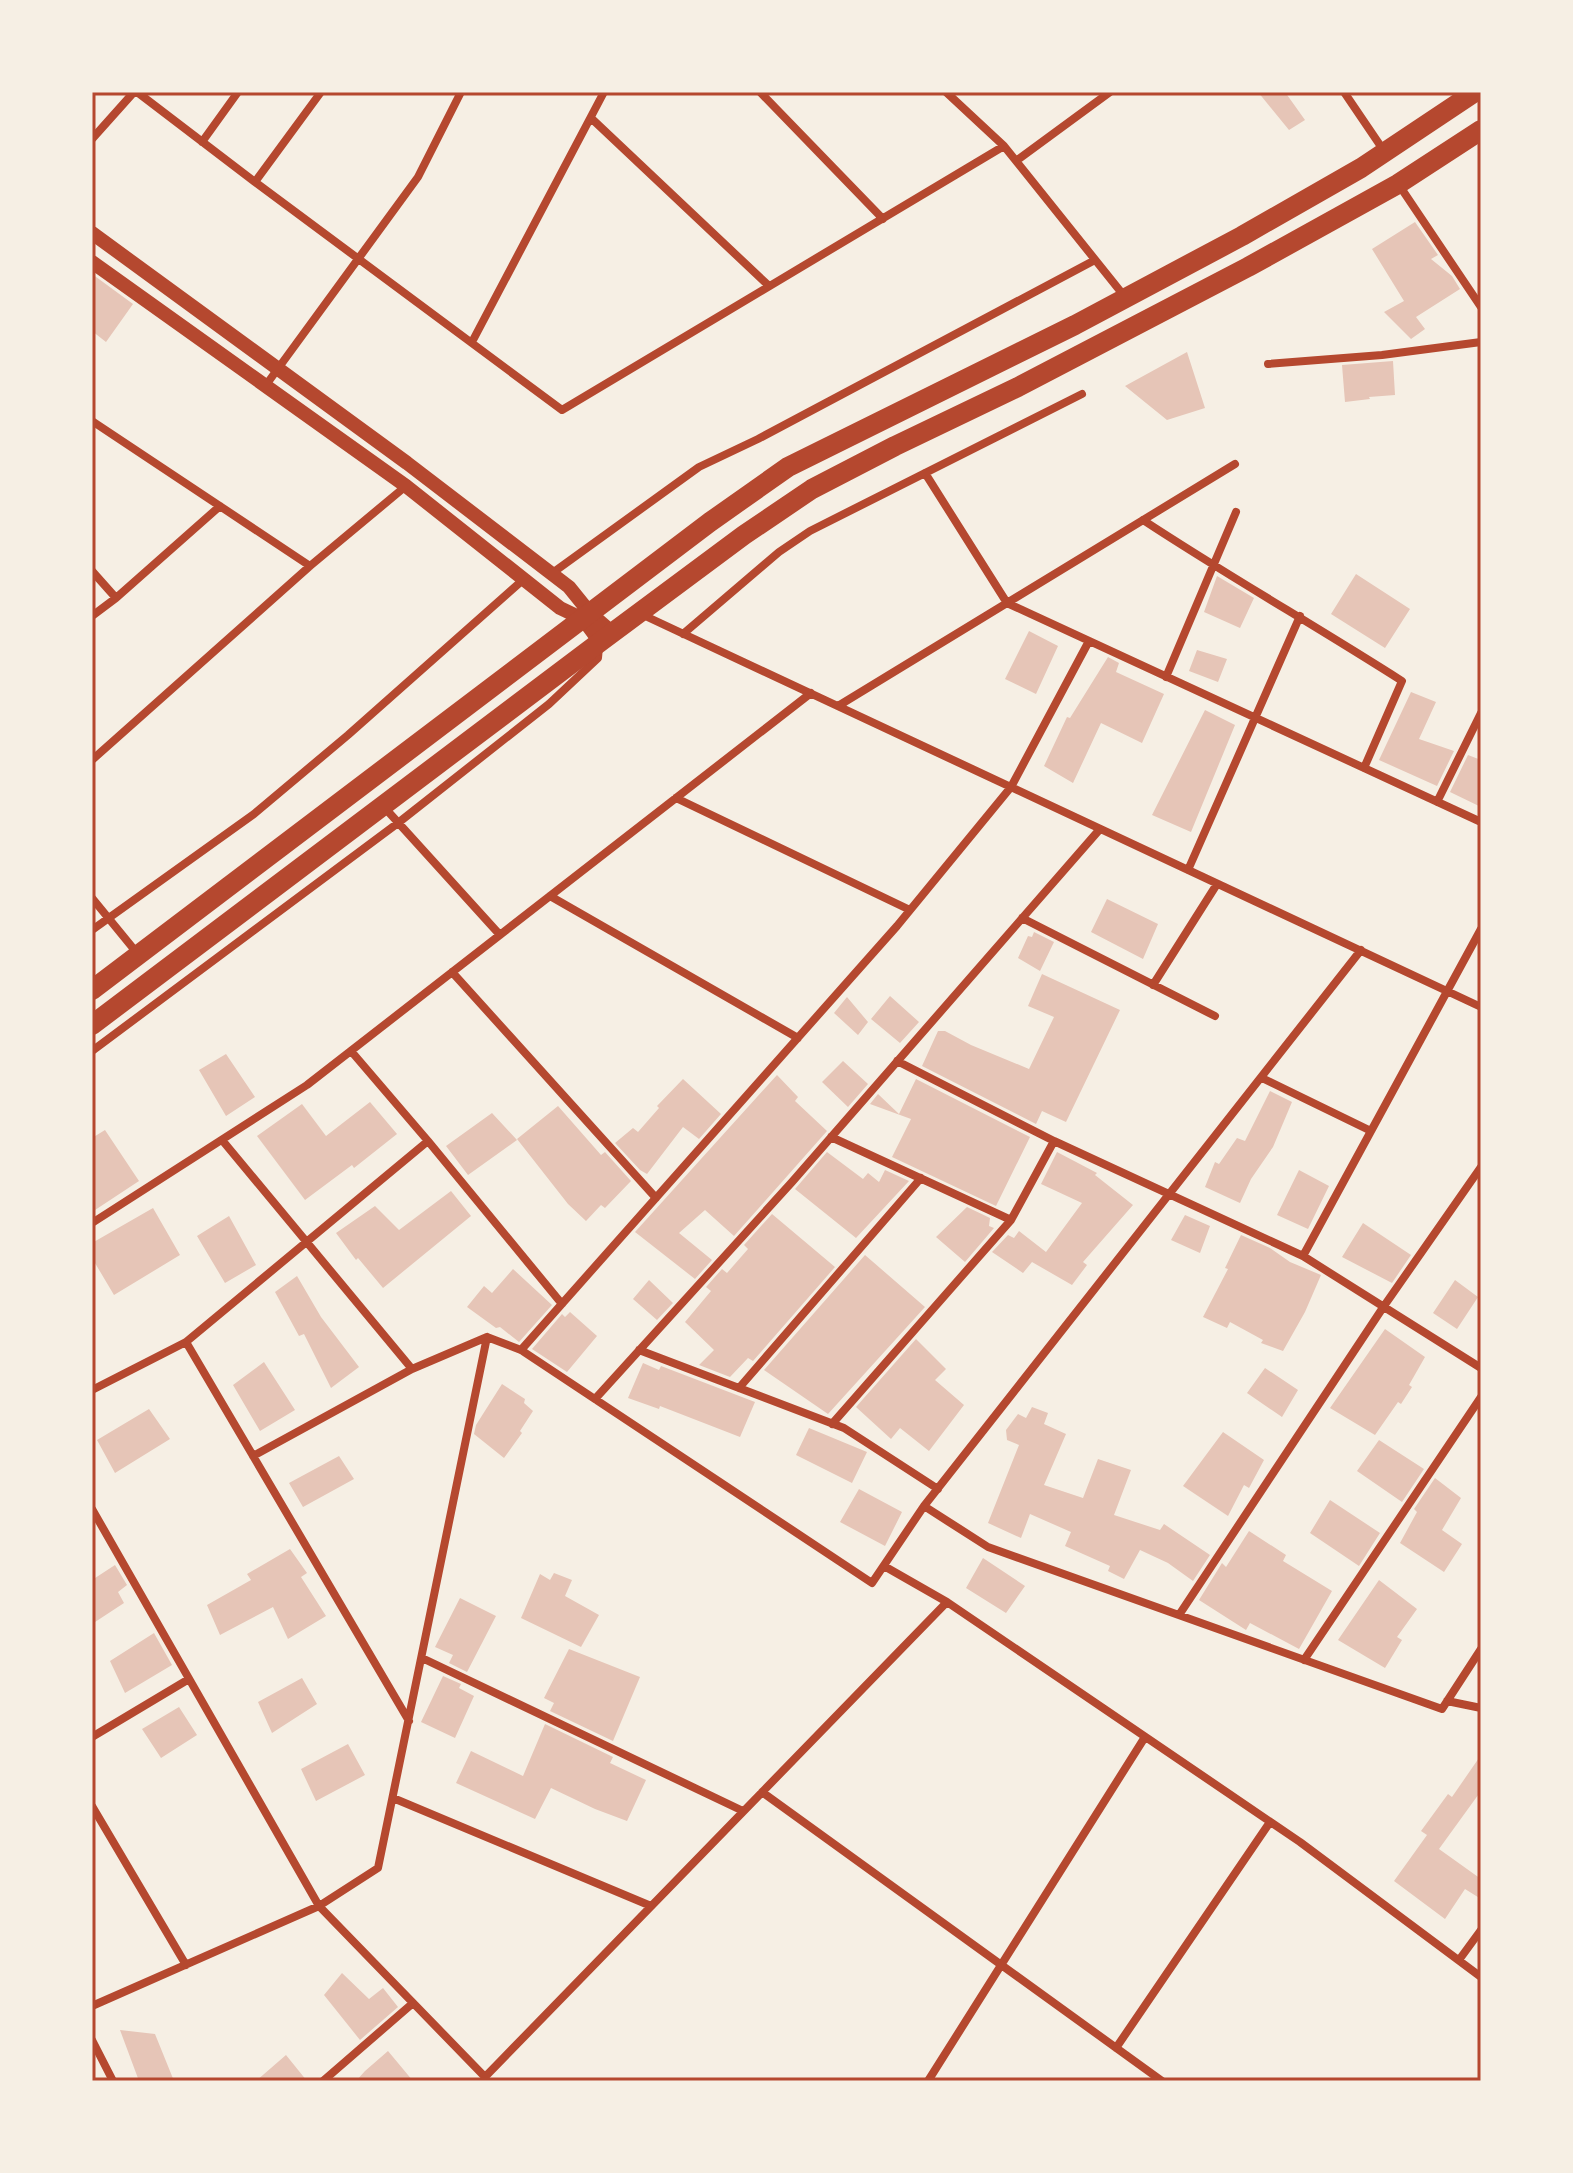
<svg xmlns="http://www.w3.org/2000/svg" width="1573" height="2173" viewBox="0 0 1573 2173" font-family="Roboto,sans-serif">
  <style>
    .building { fill: #e6c5b7 }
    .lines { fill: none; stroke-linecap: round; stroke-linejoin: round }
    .minor { stroke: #b5482f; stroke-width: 8 }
    .tertiary { stroke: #b5482f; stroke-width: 14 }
    .trunk { stroke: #b5482f; stroke-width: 20 }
    .neatline { fill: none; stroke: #b5482f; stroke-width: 3 }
  </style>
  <rect width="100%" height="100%" fill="#f6efe4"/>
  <path class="building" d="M1258,92H1285L1305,120L1289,130Z
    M1415,222L1438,255L1431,259L1452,276L1460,289L1416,317L1425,329L1411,339L1384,312L1404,301L1372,249Z
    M92,274L133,304L106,342L92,331Z
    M1187,352L1205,408L1167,420L1125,386Z
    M1393,361L1395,395L1369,397L1370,399L1345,402L1342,365Z
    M1356,574L1410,609L1385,648L1331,614Z
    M1217,576L1254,598L1240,628L1204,612Z
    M1029,631L1058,646L1036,694L1005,679Z
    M1197,650L1227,659L1218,682L1189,671Z
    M1108,657L1119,663L1116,672L1164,694L1142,743L1101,723L1073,783L1044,766L1067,717L1070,718Z
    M1411,692L1436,702L1419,739L1454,751L1437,786L1379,760Z
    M1205,710L1235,725L1191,832L1152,815Z
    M1468,755L1481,760V807L1450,792Z
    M1107,899L1158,924L1143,959L1091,932Z
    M1034,932L1054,942L1040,971L1018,958L1028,936L1032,937Z
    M1042,974L1120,1010L1066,1122L1042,1111L1036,1124L922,1066L938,1031H945L971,1045L1029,1069L1054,1017L1028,1006Z
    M890,996L919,1022L900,1043L871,1019Z
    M847,997L868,1022L858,1035L834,1013Z
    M226,1054L255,1097L226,1116L199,1070Z
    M843,1061L868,1084L848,1107L822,1082Z
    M777,1075L798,1097L795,1101L827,1131L734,1236L705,1210L679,1233L712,1260L695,1279L635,1232Z
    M683,1079L721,1114L699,1139L683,1127L647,1174L640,1170L615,1143L633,1128L638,1132L659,1108L657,1106Z
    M916,1079L1030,1137L996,1206L892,1157L911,1119L870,1104L878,1094L899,1114Z
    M1270,1091L1292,1102L1273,1147L1251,1179L1240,1203L1205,1187L1215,1162L1219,1164L1237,1138L1245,1141Z
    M370,1102L397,1134L354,1168L352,1165L305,1200L257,1136L302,1104L326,1136Z
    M558,1106L601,1155L605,1152L631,1181L605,1208L601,1205L586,1221L568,1204L517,1139Z
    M492,1113L517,1140L468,1175L446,1146Z
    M105,1130L139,1181L92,1212V1138Z
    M827,1152L863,1179L868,1173L879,1182L885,1170L909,1181L856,1238L795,1189Z
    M1057,1152L1097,1173L1095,1175L1133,1205L1083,1262L1087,1265L1072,1285L1032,1262L1023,1273L992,1252L1008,1235L1014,1238L1019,1231L1046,1252L1082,1203L1041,1184Z
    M1299,1170L1329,1186L1308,1229L1277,1215Z
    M451,1191L471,1216L383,1288L358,1258L356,1260L336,1233L375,1206L399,1230Z
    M967,1207L990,1218L989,1226L994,1228L965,1262L936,1237Z
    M153,1208L180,1255L114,1295L92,1258V1243Z
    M772,1214L835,1267L753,1361L748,1358L730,1377L699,1365L714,1350L685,1322L711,1291L706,1287L722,1269L727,1273L748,1249L744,1245Z
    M1185,1215L1210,1226L1200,1253L1171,1240Z
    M229,1216L256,1265L225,1283L197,1236Z
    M1363,1223L1411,1255L1392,1283L1342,1257Z
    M1241,1235L1270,1248L1290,1262L1321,1275L1305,1312L1283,1351L1261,1343L1263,1340L1230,1322L1227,1328L1203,1317L1228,1269L1225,1268Z
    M865,1255L925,1307L828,1414L764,1370Z
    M513,1269L552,1305L519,1342L500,1327L496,1328L467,1307L484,1286L492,1293Z
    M297,1276L321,1317L359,1367L331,1388L304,1334L299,1336L275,1292Z
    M649,1280L673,1303L657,1320L633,1299Z
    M1455,1280L1478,1297L1457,1329L1433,1313Z
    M570,1312L597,1336L567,1372L532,1349L562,1314L565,1317Z
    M1385,1329L1425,1357L1409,1385L1412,1387L1401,1404L1398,1402L1375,1435L1330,1408Z
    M916,1339L946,1369L935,1380L964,1405L929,1451L900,1428L891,1439L856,1407Z
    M264,1362L295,1410L260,1431L233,1385Z
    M643,1363L659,1370L661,1366L755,1402L740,1437L660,1406L659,1409L628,1398Z
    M1265,1368L1298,1390L1282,1417L1247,1393Z
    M502,1384L525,1399L524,1403L533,1411L520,1431L522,1433L504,1458L474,1434L476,1425Z
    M1032,1407L1048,1413L1044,1424L1066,1434L1044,1485L1083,1498L1098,1459L1131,1470L1114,1515L1160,1530L1164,1524L1210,1555L1193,1581L1168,1563L1140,1550L1124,1579L1108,1571L1110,1566L1065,1546L1071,1532L1030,1514L1021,1538L988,1523L1019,1445L1007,1440L1006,1430L1018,1414L1026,1418Z
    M149,1409L170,1439L115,1473L97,1440Z
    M809,1428L867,1452L852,1483L796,1455Z
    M1223,1432L1264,1460L1249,1488L1244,1485L1228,1516L1183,1486Z
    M1379,1440L1424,1469L1402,1502L1357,1471Z
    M339,1456L354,1479L303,1507L289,1483Z
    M1435,1478L1461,1498L1442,1530L1462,1544L1444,1572L1400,1543L1417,1512L1414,1509Z
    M859,1489L902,1512L885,1546L840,1522Z
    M1330,1500L1380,1533L1359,1566L1310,1533Z
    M1249,1531L1286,1555L1283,1561L1332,1591L1299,1649L1250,1623L1246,1630L1199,1600L1222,1563L1226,1567Z
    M290,1549L307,1573L301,1577L326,1616L288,1639L273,1607L220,1635L207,1605L251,1580L247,1574Z
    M983,1558L1025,1586L1006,1613L966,1588Z
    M115,1565L127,1585L118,1592L124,1603L92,1624V1580Z
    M554,1573L572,1580L565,1596L599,1615L581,1647L521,1618L540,1574L550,1580Z
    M1379,1580L1417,1609L1397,1637L1402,1640L1385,1668L1338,1640Z
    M460,1598L496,1616L467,1672L449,1663L453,1655L435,1647Z
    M154,1633L172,1665L125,1693L110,1661Z
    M569,1649L640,1677L613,1741L550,1711L554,1703L544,1698Z
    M443,1676L461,1684L459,1688L474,1696L455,1738L421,1722Z
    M302,1678L317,1704L272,1733L258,1702Z
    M179,1707L197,1735L161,1758L142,1729Z
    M545,1724L613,1757L610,1763L646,1780L627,1821L595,1809L551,1788L535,1819L456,1783L471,1751L523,1776Z
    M348,1744L365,1775L316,1801L301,1769Z
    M1481,1755V1791L1439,1849L1481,1879V1899L1465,1889L1445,1919L1394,1881L1427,1835L1421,1831L1448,1794L1452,1797Z
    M342,1973L369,1999L383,1988L398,2007L360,2040L324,1995Z
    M120,2030L155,2034L174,2081H139Z
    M388,2051L413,2081H356L365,2071Z
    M286,2055L307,2081H256Z"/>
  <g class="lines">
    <path class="minor" d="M137,92L255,182L321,92
      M760,92L883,219
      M946,92L1004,146
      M1344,92L1384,151
      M591,118L769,286
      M92,139L134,92
      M202,142L238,92
      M1016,161L1110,92
      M255,182L562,410L1004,146L1125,297
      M1399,185L1481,307
      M472,342L604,92
      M1268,364L1382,355L1481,342
      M266,385L418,177L461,92
      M92,421L310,566
      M925,473L1007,603L1481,822
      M1143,520C1228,576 1316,626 1402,681L1364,768
      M92,571L116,598L220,506
      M551,574L699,467L758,439L1095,260
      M641,614L1481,1007
      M92,616L116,598
      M683,634L779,552L810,531L1082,394
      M1166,677L1236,512
      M838,706L1235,464
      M92,760L310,566L406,486
      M676,798L910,910
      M1437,802L1481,713
      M384,807L500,935
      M1188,870L1300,616
      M550,896L798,1038
      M92,898L137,953
      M1022,918L1215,1016
      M1481,929L1303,1256L1481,1368
      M92,930L254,814L348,735L524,579
      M1361,950L924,1506L988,1547L1442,1709L1481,1649
      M452,972L656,1198
      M1153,985L1217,884
      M92,1051L398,823L549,704L598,658L599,647
      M351,1051L428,1141
      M897,1061L1054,1141L1303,1256
      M1262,1078L1371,1131
      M831,1137L1011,1220L832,1424
      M222,1140L412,1369L487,1337
      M1011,1220L1054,1141
      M92,1223L307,1085L811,693
      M186,1342L409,1721
      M521,1350L897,926L1011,787L1089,641
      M639,1350L844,1428L938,1489
      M739,1388L921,1178
      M92,1390L186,1342L428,1141L562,1304
      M595,1399L792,1182L1100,829
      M253,1456L412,1369
      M92,1509L319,1906L378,1868L487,1337L521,1350L872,1583L924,1506
      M947,1602L1300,1842L1481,1977
      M1179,1615L1384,1306L1481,1167
      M422,1658L743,1811
      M1304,1660L1481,1397
      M1447,1701L1481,1708
      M92,1737L189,1679
      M762,1792L1162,2081
      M393,1798L651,1906
      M92,1806L186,1965
      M1459,1960L1481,1930
      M92,2006L319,1906L485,2077L947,1602L884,1566
      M92,2040L113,2081
      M1116,2048L1270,1822
      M323,2081L413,2003
      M928,2081L1145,1737"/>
    <path class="tertiary" d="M92,233L407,463L569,587L590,613L613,633
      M92,262L406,486L560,608L583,619L600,642"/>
    <path class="trunk" d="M92,990L710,522L788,467L1075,325L1242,236L1361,168L1475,92
      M92,1025L600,642L744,535L812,489L895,446L1018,387L1248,267L1398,184L1481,130"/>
  </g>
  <rect width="1573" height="2173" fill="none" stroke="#f6efe4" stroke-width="188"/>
  <rect x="94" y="94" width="1385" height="1985" class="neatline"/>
</svg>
